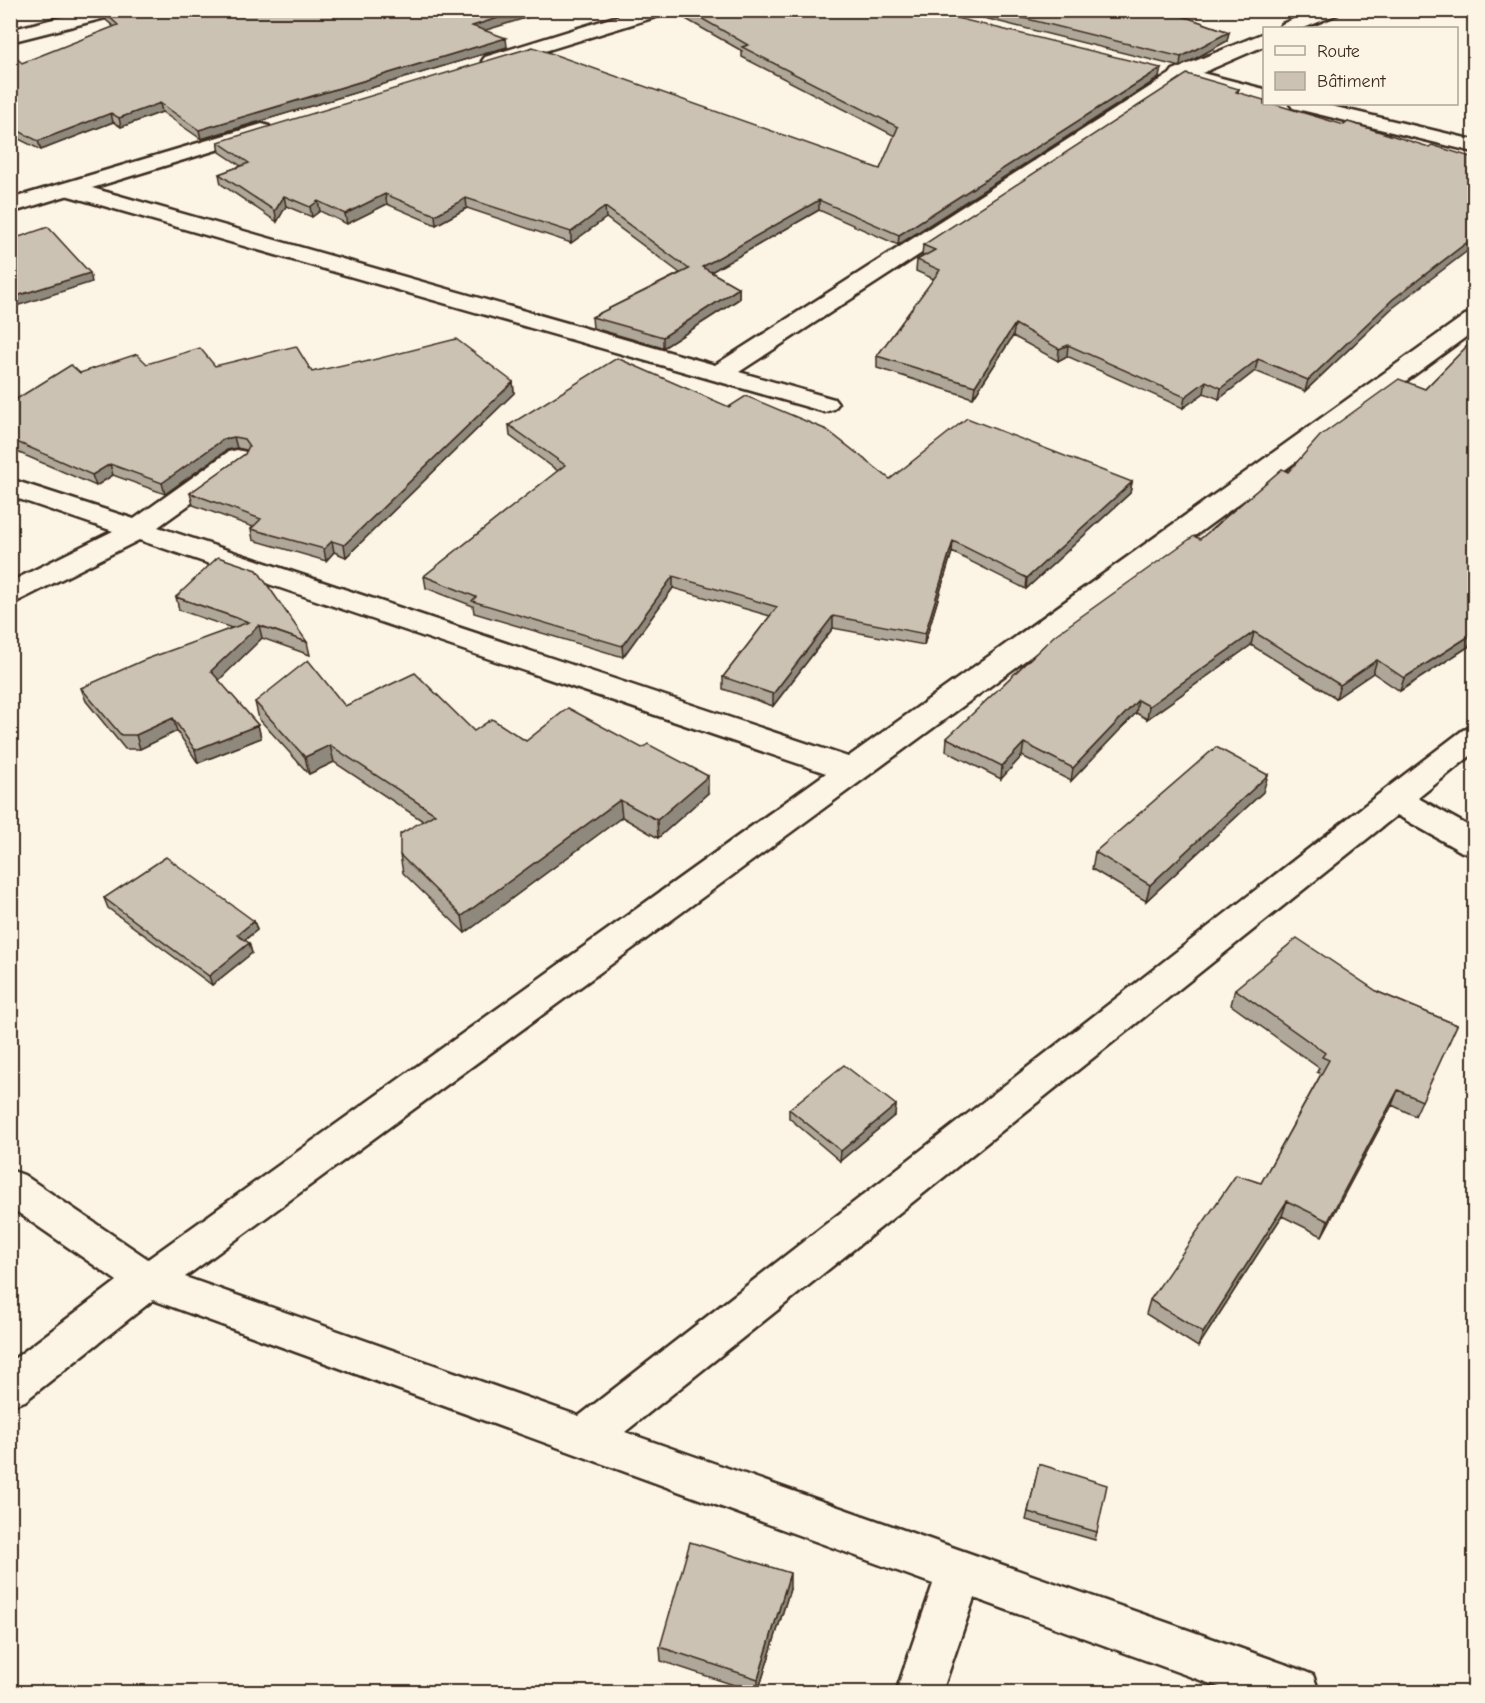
<svg xmlns="http://www.w3.org/2000/svg" width="1485" height="1703" viewBox="0 0 1485 1703" font-family="'Comic Neue',sans-serif">
  <style>
    .lines { fill: none; stroke-linecap: round; stroke-linejoin: round }
    .street-casing { stroke: #3b2a1e; stroke-width: 5 }
    .primary-casing { stroke: #3b2a1e; stroke-width: 5 }
    .street { fill: #fcf5e5; fill-rule: evenodd }
    .primary { fill: #fcf5e5; fill-rule: evenodd }
    .wall { fill: #afa79a; stroke: #3b2a1e; stroke-width: 1.5 }
    .shaded-wall { fill: #8f887d; stroke: #3b2a1e; stroke-width: 1.5 }
    .building { fill: #ccc2b3; stroke: #3b2a1e; stroke-width: 1.5 }
  </style>
  <rect width="100%" height="100%" fill="#fcf5e5"/>
  <filter id="ink" filterUnits="userSpaceOnUse"><feTurbulence type="fractalNoise" baseFrequency=".0167" numOctaves="2"/><feDisplacementMap in="SourceGraphic" scale="12" xChannelSelector="R" yChannelSelector="G"/><feConvolveMatrix kernelMatrix="1 2 1 2 8 2 1 2 1" color-interpolation-filters="sRGB"/></filter>
  <g filter="url(#ink)">
    <g class="lines">
      <g class="street-casing">
        <path id="street" d="M89,10H123L121,14L10,42V30Z
          M1314,10H1340L1338,14L1304,28H1279L1282,24Z
          M1264,33V46L1202,73L1264,89V101L1186,81L739,372L834,399L838,404L834,409L825,412L62,194L59,189L62,184L70,182L78,184L715,365L1170,74L1173,70Z
          M1290,104H1323L1474,140V152L1293,108Z
          M1474,313V331L185,1277L579,1416L1383,791L1463,730L1474,727V753L1418,798L1474,829V856L1462,852L1397,815L625,1432L1296,1668L1313,1675L1319,1692H1233L974,1598L942,1692H896L933,1584L153,1300L25,1401L10,1406V1362L117,1281L10,1207V1170L24,1175L148,1259L826,773L139,540L20,600L10,603V582L113,531L10,496V479L134,519L228,452L237,450L246,452L250,458L246,464L158,527L848,757L1465,315Z"/>
      </g>
      <g class="primary-casing">
        <path id="primary" d="M637,10H667L665,14L499,65H485L482,61L485,57Z
          M262,124L269,126L272,130L269,134L10,213V199Z"/>
      </g>
      <use href="#street" class="street"/>
      <use href="#primary" class="primary"/>
    </g>
    <path class="wall" d="M670,10H924L1159,78L898,245L819,210L711,272L739,288V299L663,348L593,328L592,317L680,273L606,218L571,243L467,208L436,225L387,204L347,224L320,211L312,217L286,206L277,222L221,184L219,174L241,166L220,152L218,142L880,169L895,136L742,57V51Z
      M952,10H1165L1229,32L1227,41L1180,67Z
      M104,12L485,31L507,47L201,139L162,112L121,127L113,122L41,150L19,139L10,143L22,63L114,27L106,20Z
      M1239,89L1238,92L1390,310L1305,391L1255,371L1219,399L1204,393L1183,408L1067,356L1058,361L1013,336L973,398L877,368V356L934,279L916,271L917,260L924,256H922L923,245Z
      M1474,339V643L1400,691L1373,673L1336,698L1251,645L1147,719L1136,713L1071,781L1022,756L1001,779L946,751L947,738L1200,539L1288,472L1425,389Z
      M361,363L513,382L514,393L346,557L334,552L326,561L253,540L251,529L253,527L193,505L190,493L245,454L247,451L246,450L237,448L227,450L165,494L113,475L96,486L10,449V403L80,373L147,364L215,366L312,372Z
      M509,425L890,479L1132,482L1130,493L1026,589L952,552L924,645L833,628L773,706L723,689V677L770,616L673,588L623,657L474,613L473,606L426,588L424,576L558,471L510,436Z
      M176,597L307,642L310,655L262,638L218,680L258,725L261,738L198,763L177,731L140,749H125L86,701L81,688L232,628L179,610Z
      M255,702L345,706L526,741L708,793L658,838L622,817L465,933L403,873L400,855L423,821L334,762L309,774L259,719Z
      M1263,792L1146,901L1092,869L1095,852Z
      M104,898L254,921L257,930L245,940L249,943L252,953L212,985L108,908Z
      M1235,989L1378,992L1457,1025L1415,1116L1392,1105L1322,1236L1282,1216L1198,1347L1146,1314L1150,1300L1261,1183L1321,1074L1317,1072L1319,1068L1231,1005Z
      M896,1105L895,1115L840,1161L789,1118V1109Z
      M1039,1464L1097,1532L1095,1540L1026,1520Z
      M790,1589L758,1692H755L661,1661L660,1647Z"/>
    <path class="shaded-wall" d="M523,10H552L473,34L472,26Z
      M1229,32L1227,41L1180,67L1181,57Z
      M506,38L507,47L201,139L199,130Z
      M1161,68L1159,78L898,245L899,235Z
      M160,103L162,112L121,127L119,118Z
      M111,113L113,122L41,150L38,141Z
      M17,130L19,139L10,143V133Z
      M385,194L387,204L347,224L345,214Z
      M284,196L286,206L277,222L275,211Z
      M466,198L467,208L436,225L435,215Z
      M819,200V210L702,277V267Z
      M318,201L320,211L312,217L310,207Z
      M605,207L606,218L571,243V232Z
      M1474,237V246L1390,310L1305,391L1308,380L1393,299Z
      M90,273L92,282L10,308V298Z
      M739,288V299L663,348V337Z
      M1015,324L1013,336L973,398L975,386Z
      M1068,345L1067,356L1058,361L1059,349Z
      M1258,359L1255,371L1219,399L1221,388Z
      M1206,381L1204,393L1183,408L1185,397Z
      M513,382L514,393L346,557L344,545Z
      M234,437L237,448L227,450L165,494L162,483L224,439Z
      M110,464L113,475L96,486L92,475Z
      M1132,482L1130,493L1026,589L1027,578Z
      M332,541L334,552L326,561L324,549Z
      M953,541L952,552L924,645L925,634Z
      M673,576V588L623,657L622,646Z
      M833,616V628L773,706V694Z
      M259,625L262,638L214,685L211,671Z
      M1254,632L1251,645L1147,719L1149,706Z
      M1474,633V643L1400,691L1404,678Z
      M1377,660L1373,673L1336,698L1340,685Z
      M1138,700L1136,713L1071,781L1073,768Z
      M173,718L177,731L140,749L136,735Z
      M258,725L261,738L198,763L195,750Z
      M1024,743L1022,756L1001,779L1002,766Z
      M330,745L334,762L309,774L305,757Z
      M1268,775L1263,792L1146,901L1150,885Z
      M708,776V793L658,838L657,820Z
      M620,800L622,817L465,933L462,916Z
      M254,921L257,930L239,944L237,935Z
      M249,943L252,953L212,985L209,976Z
      M1398,1090L1392,1105L1322,1236L1328,1221Z
      M896,1105L895,1115L840,1161L841,1151Z
      M1287,1201L1282,1216L1198,1347L1203,1333Z
      M790,1573V1589L758,1692V1679Z"/>
    <path class="building" d="M109,10H523L472,26L506,38L199,130L160,103L119,118L111,113L38,141L17,130L10,133V52L22,63L118,25L104,12Z
      M687,10H924L1161,68L899,235L819,200L702,267L739,288L663,337L592,317L689,269L605,207L571,232L466,198L435,215L385,194L345,214L318,201L310,207L284,196L275,211L219,174L249,163L218,142L533,47L880,169L898,127L742,47L748,45Z
      M991,10H1165L1229,32L1181,57Z
      M1187,74L1239,89L1236,92L1264,100V104H1274L1344,125L1348,122L1429,147L1432,145L1474,158V237L1393,299L1308,380L1258,359L1221,388L1206,381L1185,397L1068,345L1059,349L1015,324L975,386L877,356L940,270L917,260L935,250L923,245Z
      M48,227L90,273L10,298V240Z
      M456,339L513,382L344,545L332,541L324,549L251,529L261,519L190,493L245,454L249,446L244,439L234,437L224,439L162,483L110,464L92,475L10,439V403L71,365L80,373L137,354L147,364L200,348L215,366L296,346L312,372L360,361L361,363Z
      M1474,339V633L1404,678L1377,660L1340,685L1254,632L1149,706L1138,700L1073,768L1024,743L1002,766L947,738L1055,635L1194,536L1200,539L1282,469L1288,472L1320,436L1399,379L1425,389Z
      M617,358L729,407L746,396L827,430L890,479L967,418L1132,482L1027,578L953,541L925,634L833,616L773,694L723,677L777,607L673,576L622,646L472,601L476,597L424,576L565,465L509,425Z
      M218,557L257,570L307,642L259,625L211,671L258,725L195,750L173,718L136,735H121L81,688L144,660L249,622L176,597Z
      M308,660L345,706L415,673L474,731L492,719L526,741L568,708L642,748L648,744L708,776L657,820L620,800L462,916L400,855V834L435,814L330,745L305,757L255,702Z
      M1216,747L1268,775L1150,885L1095,852Z
      M166,857L254,921L237,935L249,943L209,976L104,898Z
      M1297,938L1378,992L1457,1025L1422,1101L1398,1090L1328,1221L1287,1201L1203,1333L1150,1300L1236,1175L1261,1183L1329,1060L1322,1057L1325,1053L1235,989Z
      M844,1065L896,1105L841,1151L789,1109Z
      M1039,1464L1107,1485L1097,1532L1028,1512Z
      M690,1542L790,1573L758,1679L660,1647Z"/>
  </g>
  <rect width="1485" height="1703" fill="none" stroke="#fcf5e5" stroke-width="36"/>
  <rect x="18" y="18" width="1449" height="1667" fill="none" stroke="#3b2a1e" stroke-width="2" filter="url(#ink)"/>
  <rect x="1263" y="27" width="195" height="78" fill="#fcf5e5" stroke="#afa495" stroke-width="1.5"/>
  <rect x="1275" y="46" width="30" height="9" fill="#fcf5e5" stroke="#afa495" stroke-width="1.5"/>
  <text x="1317" y="57" font-size="18" fill="#3b2a1e">Route</text>
  <rect x="1275" y="72" width="30" height="18" fill="#ccc2b3" stroke="#afa495" stroke-width="1.5"/>
  <text x="1317" y="87" font-size="18" fill="#3b2a1e">Bâtiment</text>
</svg>
